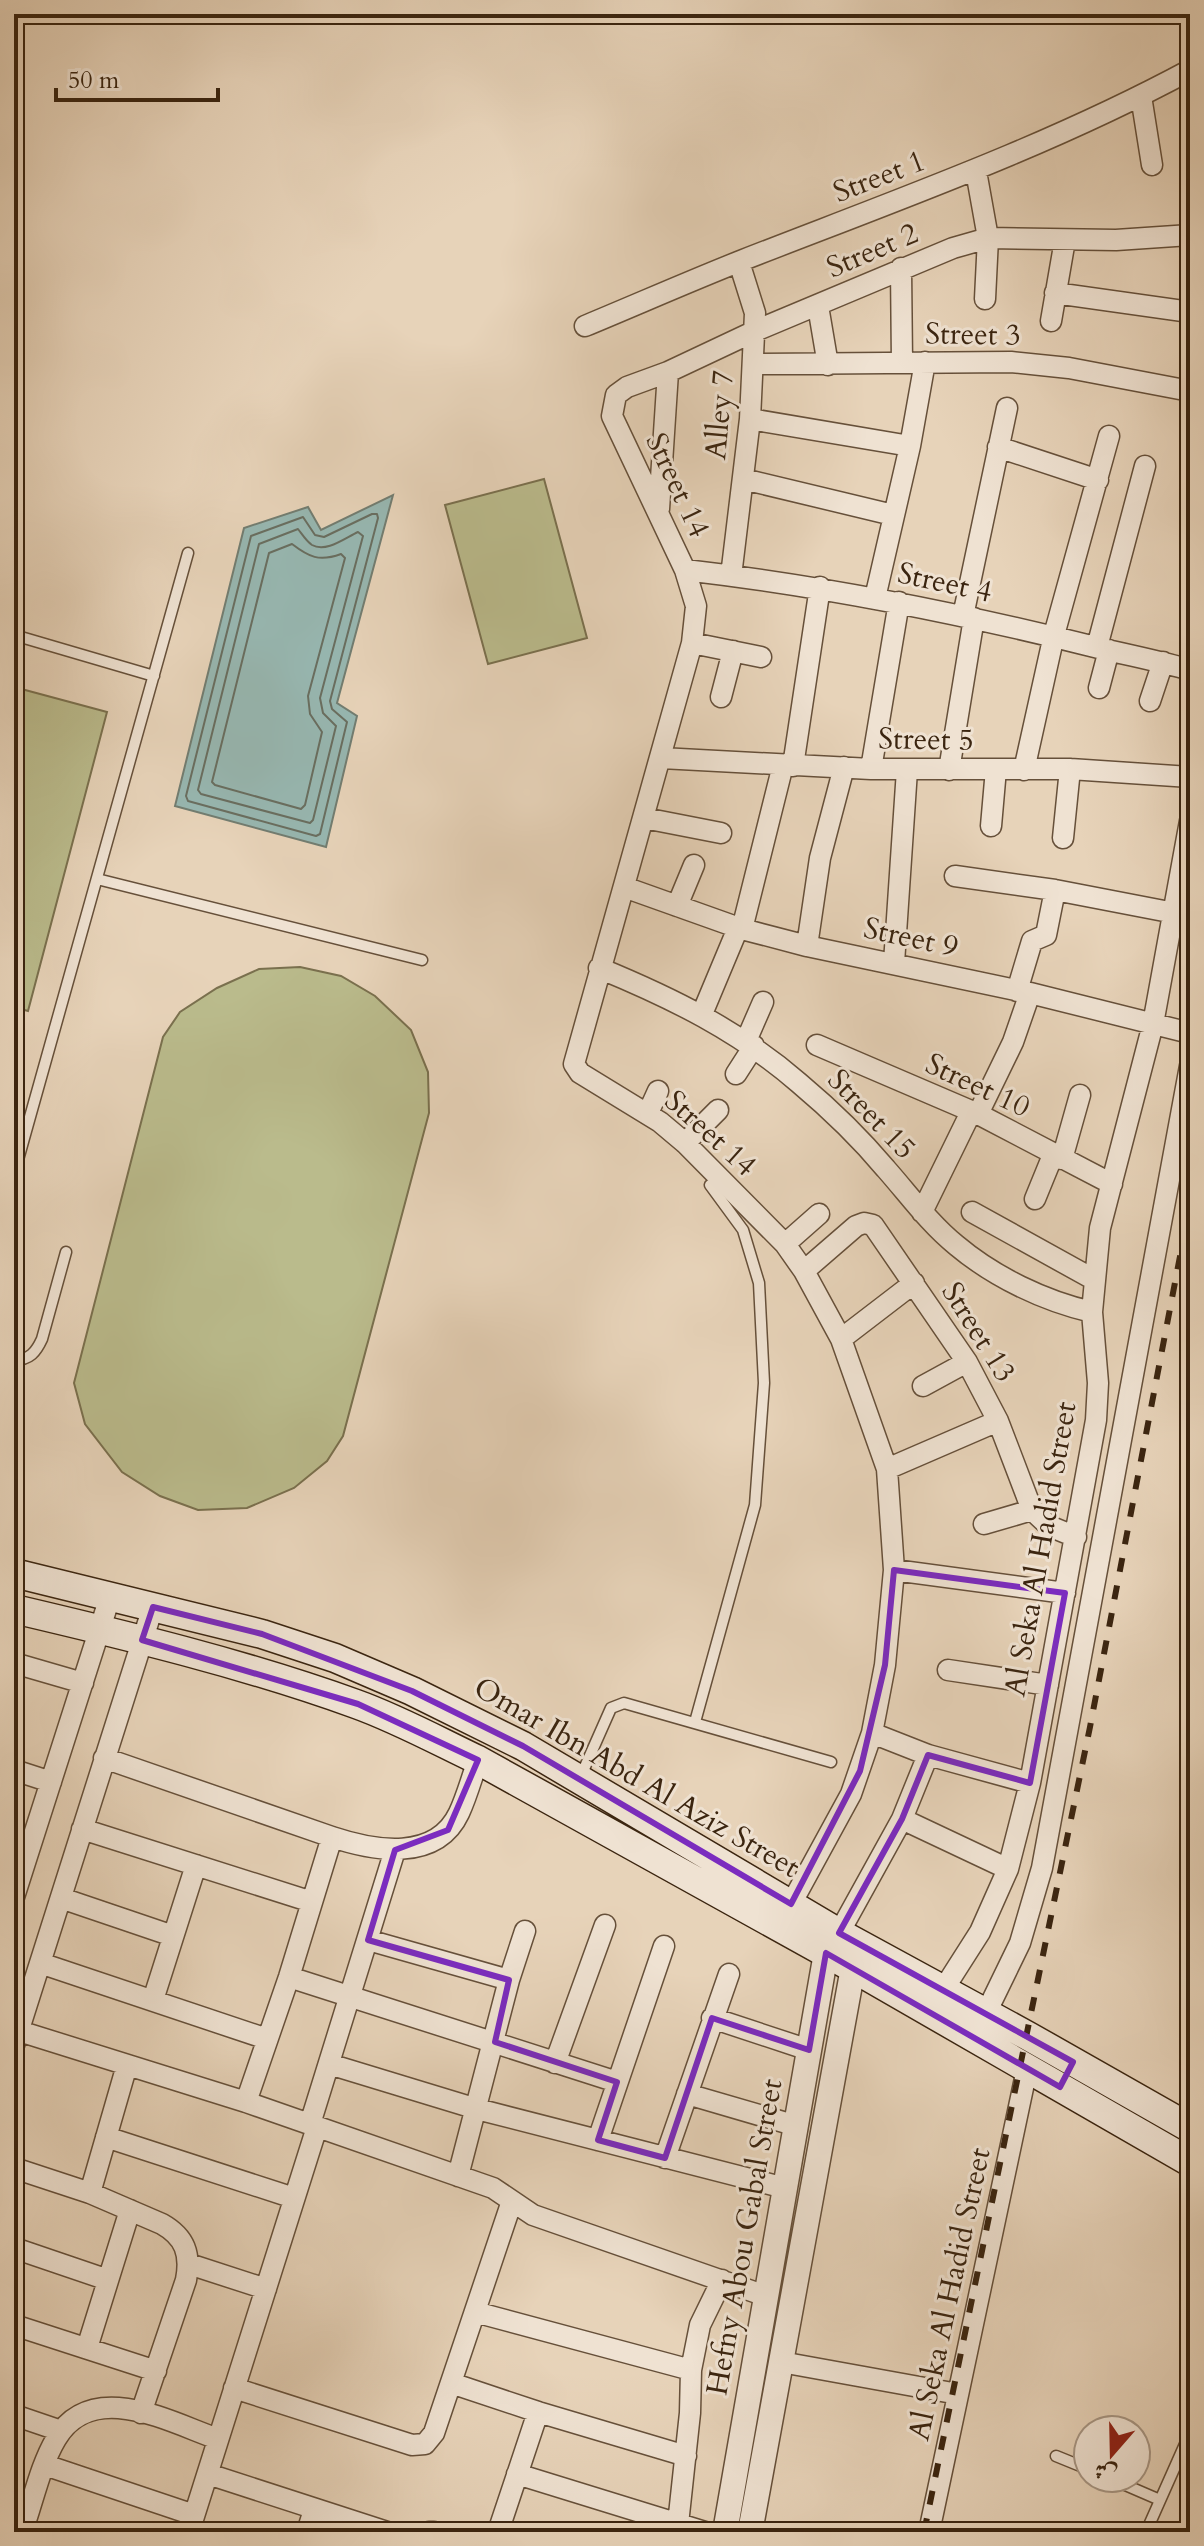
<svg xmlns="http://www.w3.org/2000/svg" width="1204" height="2546" viewBox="0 0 1204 2546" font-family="Cardo,Amiri,serif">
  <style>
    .green { fill: #babb8c; stroke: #7a704e; stroke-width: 2 }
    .water { fill: #97b7b1; stroke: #727d71; stroke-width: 2 }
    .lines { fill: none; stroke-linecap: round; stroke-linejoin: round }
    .shore { stroke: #696e60; stroke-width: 2 }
    .service-casing { stroke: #66503a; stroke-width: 13 }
    .minor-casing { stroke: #66503a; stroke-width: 23 }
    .tertiary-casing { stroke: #66503a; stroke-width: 27 }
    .secondary-casing { stroke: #3b2510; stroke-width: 31 }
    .service { stroke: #efe2d2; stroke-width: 10 }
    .minor { stroke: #efe2d2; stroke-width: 20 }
    .tertiary { stroke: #efe2d2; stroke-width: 24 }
    .secondary { stroke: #efe2d2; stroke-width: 28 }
    .rail { stroke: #3b2510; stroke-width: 6; stroke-dasharray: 14 14; stroke-linecap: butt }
    .marked { fill: none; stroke: #7b2cbf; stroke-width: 6; stroke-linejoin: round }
    .labels { text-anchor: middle; stroke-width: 6; stroke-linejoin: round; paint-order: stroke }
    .street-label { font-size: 30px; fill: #3b2510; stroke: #efe2d2 }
  </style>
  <rect width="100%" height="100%" fill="#e7d3b9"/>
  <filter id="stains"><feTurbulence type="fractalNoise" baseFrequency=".0025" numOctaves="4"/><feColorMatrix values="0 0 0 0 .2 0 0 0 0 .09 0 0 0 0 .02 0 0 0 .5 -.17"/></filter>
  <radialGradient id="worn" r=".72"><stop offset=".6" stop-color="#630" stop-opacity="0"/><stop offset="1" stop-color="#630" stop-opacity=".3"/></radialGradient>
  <path class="green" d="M544,479L587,638L488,664L445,505Z
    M14,687L107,712L28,1011L14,1007Z
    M300,967L341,976L375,996L411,1030L428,1072L429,1113L343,1436L327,1461L294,1488L247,1508L198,1510L160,1496L122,1472L85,1424L74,1383L163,1037L180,1012L217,988L259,969Z"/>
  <path class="water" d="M393,495L337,703L357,716L326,847L175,806L244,528L308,507L321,530Z"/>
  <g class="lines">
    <path class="shore" d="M372,514H377L378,518L330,701L332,709L347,722L320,834L316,836L188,801L186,796L251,536L303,517L315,535L324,537Z
      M298,529C302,534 306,541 312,545C326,553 345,538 358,532L363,536L320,698L323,713L336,726L313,820L310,823L201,794L198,790L259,544Z
      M292,544C309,557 319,562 341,554L345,558L308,696L310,714L322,732L305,805L301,809L215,785L212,782L269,553Z"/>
    <g class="service-casing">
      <path id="service" d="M14,635L154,676
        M97,879L422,960
        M14,1174L188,553
        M14,1360C30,1360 36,1352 42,1339L66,1252
        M695,1722L755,1505L764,1383L759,1283L743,1230L710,1185
        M580,1778L611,1708L624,1703L831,1762
        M1056,2456L1088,2469
        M1109,2478L1160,2500
        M1146,2532L1190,2433"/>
    </g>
    <g class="minor-casing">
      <path id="minor" d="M1141,96L1152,165
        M976,171L988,238L985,299
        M901,268L902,363
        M1055,293L1190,312
        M818,306L828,365
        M1051,321L1065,240
        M585,326C638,304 690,281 743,260C894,201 1047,147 1190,70
        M753,364L1011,362L1069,368L1190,391
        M750,419L910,446
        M998,447L1098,480
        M743,479L893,515
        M659,509L668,372
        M685,570C823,586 959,613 1095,647C1127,655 1159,661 1190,670
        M731,576L750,419L755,313L739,262
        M875,598L910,446L925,362
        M963,616L1007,408
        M692,643L761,657
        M1097,647L1145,466
        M1099,688L1109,650
        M721,697L733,651
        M1150,701L1163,662
        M661,758L871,769H1070L1190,777
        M793,766L820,587
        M871,769L899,602
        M949,770L974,618
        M1024,770L1054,635L1109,436
        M644,818L721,833
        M991,826L996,769
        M1063,838L1070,769
        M955,876L1055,890L1190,916
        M624,887L742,929L807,946L1030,993L1190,1033
        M677,906L694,865
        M742,929L783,765
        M807,946L820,858L844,767
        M894,963L907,770
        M599,968C672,998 739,1031 799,1083C830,1109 860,1138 886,1169C909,1195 929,1223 956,1245C994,1277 1044,1301 1092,1312
        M1017,991L1032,941L1046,935L1055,890
        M702,1014L738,928
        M746,1041L763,1002
        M817,1045L978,1114L1112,1184
        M736,1074L754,1046
        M648,1113L658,1091
        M978,1114L1013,1042L1030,993
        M685,1143L718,1110
        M1062,1159L1080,1095
        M1035,1199L1053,1155
        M922,1212L971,1112
        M972,1212L1093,1279
        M785,1244L819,1214
        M804,1271L856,1226L864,1223L873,1225L967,1362L998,1421L1032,1510L1049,1526L1076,1537
        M841,1339L914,1283
        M923,1386L967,1362
        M887,1469L998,1421
        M984,1524L1032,1510
        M894,1570L1065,1593
        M14,1663L83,1683
        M948,1670L1048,1685
        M872,1733L928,1755L1030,1783
        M104,1758L332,1837C374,1851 436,1862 459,1813C467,1796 472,1777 478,1760
        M14,1770L51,1782
        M902,1819L1008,1869
        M82,1829L312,1902
        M14,1897L110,1597
        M61,1898L173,1936
        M791,1904L851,1794L872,1733L885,1665L894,1570L887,1469L841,1339L804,1271L785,1244L685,1143L660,1122L580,1073L574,1064L692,643L696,606L685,570L612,416L616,395L627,387L668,372L755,331L953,248L988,238L1116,240L1190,235
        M839,1933L902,1819L928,1755
        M368,1940L509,1980
        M40,1963L267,2039
        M289,1977L617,2082
        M943,1990L980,1932L1008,1869L1030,1783L1096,1420L1098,1383L1092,1312L1100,1228L1153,1024L1190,821
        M153,2000L196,1865
        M986,2013L1020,1943L1042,1868L1190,1066
        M712,2018L809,2050
        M19,2031L246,2102L493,2188L533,2215L766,2296
        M14,2045L153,1607
        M555,2063L605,1925
        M329,2064L477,2109L785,2188
        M687,2094L797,2126
        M246,2102L289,1977L332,1837
        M310,2124L395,1850
        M106,2137L294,2198
        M598,2140L664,1946
        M665,2158L729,1974
        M14,2168L90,2193L162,2224C185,2237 191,2254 186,2280L141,2413
        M458,2176L509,1980L525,1931
        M90,2193L127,2065
        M14,2248L108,2280
        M189,2264L266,2289
        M475,2312L691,2370
        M14,2325L156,2371
        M87,2348L130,2210
        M781,2362L958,2394
        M451,2383L538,2412L686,2456
        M234,2388L412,2445L425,2444L434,2433L512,2201
        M14,2415L61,2431
        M45,2465L194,2515
        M208,2474L387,2532
        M517,2474L705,2532
        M678,2524L690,2413L691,2370L700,2325L722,2280
        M22,2532C33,2502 40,2466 56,2439C92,2378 169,2422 218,2439
        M189,2532L317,2127
        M307,2532L314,2510
        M429,2532H434
        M498,2532L538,2412
        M929,2532L1027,2069"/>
    </g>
    <g class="tertiary-casing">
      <path id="tertiary" d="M725,2532L826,1953
        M750,2532L853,1968"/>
    </g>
    <g class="secondary-casing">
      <path id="secondary" d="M14,1573L262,1634L335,1658L412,1691L523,1746L839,1933L1028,2036L1190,2128
        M14,1609C129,1636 245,1664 356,1704C398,1719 438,1741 478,1760L853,1968L1190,2162"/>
    </g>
    <use href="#service" class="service"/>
    <use href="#minor" class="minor"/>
    <use href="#tertiary" class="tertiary"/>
    <use href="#secondary" class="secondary"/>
    <path class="rail" d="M924,2532L1090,1727L1190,1204"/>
  </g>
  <path class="marked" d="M894,1570L1065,1593L1030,1783L928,1755L902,1819L839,1933L1073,2062L1060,2087L826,1953L809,2050L712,2018L665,2158L598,2140L617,2082L495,2042L509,1980L368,1940L395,1850L448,1830L478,1760L358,1704L142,1640L153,1607L262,1634L412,1691L523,1746L791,1904L860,1771L885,1665Z"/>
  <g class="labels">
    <g class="street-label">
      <text transform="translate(879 176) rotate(-21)" y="10">Street 1</text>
      <text transform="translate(872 250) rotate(-23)" y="10">Street 2</text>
      <text transform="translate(973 334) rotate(1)" y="10">Street 3</text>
      <text transform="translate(719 415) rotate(-85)" y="10">Alley 7</text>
      <text transform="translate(678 485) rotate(65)" y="10">Street 14</text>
      <text transform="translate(945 582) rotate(12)" y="10">Street 4</text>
      <text transform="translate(926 739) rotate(1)" y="10">Street 5</text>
      <text transform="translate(911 937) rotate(12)" y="10">Street 9</text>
      <text transform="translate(978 1085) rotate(25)" y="10">Street 10</text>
      <text transform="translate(872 1114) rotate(46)" y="10">Street 15</text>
      <text transform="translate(711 1133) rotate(42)" y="10">Street 14</text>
      <text transform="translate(979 1332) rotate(58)" y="10">Street 13</text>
      <text transform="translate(1040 1549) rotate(-80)" y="10">Al Seka Al Hadid Street</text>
      <text transform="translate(637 1777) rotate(30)" y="10">Omar Ibn Abd Al Aziz Street</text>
      <text transform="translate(744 2237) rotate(-80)" y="10">Hefny Abou Gabal Street</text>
      <text transform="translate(949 2294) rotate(-78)" y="10">Al Seka Al Hadid Street</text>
    </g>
  </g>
  <rect width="1204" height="2546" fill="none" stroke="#e7d3b9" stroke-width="48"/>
  <rect x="16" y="16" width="1172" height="2514" fill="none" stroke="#3b2510" stroke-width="4"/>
  <rect x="24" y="24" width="1156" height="2498" fill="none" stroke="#3b2510" stroke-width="2"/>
  <g transform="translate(1112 2454) rotate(200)"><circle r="38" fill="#efe2d2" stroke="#a79684" stroke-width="2"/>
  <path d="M0-6L14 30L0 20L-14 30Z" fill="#8f2418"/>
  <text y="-12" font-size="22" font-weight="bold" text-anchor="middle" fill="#3b2510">ش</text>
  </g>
  <path d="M56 88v12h162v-12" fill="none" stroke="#3b2510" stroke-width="4"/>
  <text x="68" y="88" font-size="24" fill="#3b2510" stroke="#efe2d2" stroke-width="6" paint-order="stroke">50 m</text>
  <rect width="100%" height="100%" filter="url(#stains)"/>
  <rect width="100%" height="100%" fill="url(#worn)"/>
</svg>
